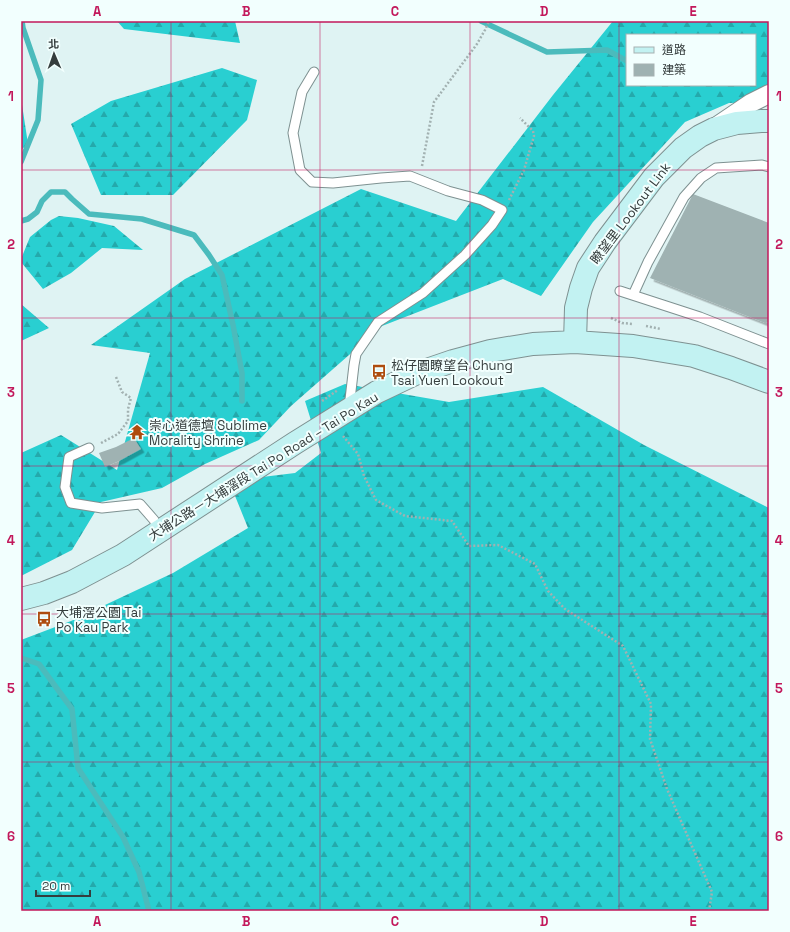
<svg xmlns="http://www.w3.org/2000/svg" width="790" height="932" viewBox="0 0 790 932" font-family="'Space Grotesk','Noto Sans TC',sans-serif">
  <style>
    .forest { fill: url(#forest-firs); fill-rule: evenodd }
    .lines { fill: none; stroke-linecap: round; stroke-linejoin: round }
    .stream { stroke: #4bbbbc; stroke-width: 5.5 }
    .building { fill: #9fb2b2; filter: url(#shadow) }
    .lane-casing { stroke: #7e9191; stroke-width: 11 }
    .street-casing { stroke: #7e9191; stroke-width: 20 }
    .secondary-casing { stroke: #7e9191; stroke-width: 24 }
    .path { stroke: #a2b1b1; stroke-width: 2.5; stroke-dasharray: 2 2; stroke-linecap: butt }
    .lane { stroke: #fff; stroke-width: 9 }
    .street { stroke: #fff; stroke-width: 18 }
    .secondary { stroke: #c2f2f2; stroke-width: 22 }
    .grid { fill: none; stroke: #c2185b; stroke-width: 1; stroke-opacity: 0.55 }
    .labels { text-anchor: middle; stroke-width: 4; stroke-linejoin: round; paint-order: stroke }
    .street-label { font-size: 13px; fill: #353d3d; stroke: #f2fffe }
    .poi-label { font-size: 13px; fill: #353d3d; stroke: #f2fffe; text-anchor: start }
    .neatline { fill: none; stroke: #c2185b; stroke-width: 1.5 }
    .grid-label { font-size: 13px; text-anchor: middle; font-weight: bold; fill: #c2185b }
  </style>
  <defs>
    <pattern id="forest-firs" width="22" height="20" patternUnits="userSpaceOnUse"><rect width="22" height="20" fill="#29cfd1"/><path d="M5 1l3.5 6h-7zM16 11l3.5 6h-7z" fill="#24a9ab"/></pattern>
    <filter id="shadow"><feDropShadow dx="3.5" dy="3.5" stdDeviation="0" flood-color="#0004"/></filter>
  </defs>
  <rect width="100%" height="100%" fill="#dff3f3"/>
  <path class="forest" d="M117,21H235L240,43L124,29Z
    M613,21H769V102L729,103L685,122L593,222L541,296L503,279L382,326L291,406L259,440L205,464L162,488L101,502L72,550L21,576V453L61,435L117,470L150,353L91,345L185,279L361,189L456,221L553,95ZM627,35H755V85H627Z
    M222,68L257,80L247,120L173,195H101L71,124L111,101Z
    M21,98L28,144L21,150Z
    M59,216L78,218L114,226L143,250L102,248L71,273L43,289L21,262V259L30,237L51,220Z
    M21,304L49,328L21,341Z
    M345,384L449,402L543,387L644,445L769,508V911H21V640L71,621L173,573L248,528L229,481L295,473L321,453L305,401Z"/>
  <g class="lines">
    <path class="stream" d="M481,21L547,52L607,50L627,61
      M21,162L38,120L41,80L23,28L22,21
      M21,221L28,219L37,212L42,201L51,192H65L72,199L89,214L142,219L194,235L209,255L222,275L233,325L242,373V401
      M21,658L39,664L72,709L78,768L123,837L139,872L149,911"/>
  </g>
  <path class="building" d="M693,194L769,223V322L765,323L650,278Z
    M134,438L141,449L121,460L105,467L99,453L116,447Z"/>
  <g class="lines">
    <g class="lane-casing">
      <path id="lane" d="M314,72L302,92L293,133L300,170L312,182L333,183L381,178L410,176L448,191L482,200L502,210L492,225L465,255L423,293L378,322L356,354L354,365L349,408
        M620,291L700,317L769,344
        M633,295L648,262L684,197L701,178L716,168L762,165L769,167
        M89,448L69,457L65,487L71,503L102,508L140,504L154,520L159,531"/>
    </g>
    <g class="street-casing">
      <path id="street" d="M717,126L751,103L769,94"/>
    </g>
    <g class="secondary-casing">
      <path id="secondary" d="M575,342L576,308L581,288L588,268L605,242L654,177L683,148L700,136L714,129L737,123L761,121H769
        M21,599L44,593L72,582L123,555L295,443L377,392L415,374L453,361L490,351L533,344L575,342L633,346L694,356L731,368L769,382"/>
    </g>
    <path class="path" d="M422,166L434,102L477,44L485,30L489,21
      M509,200L524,170L534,136L533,131L520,118
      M611,318L622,323L633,324
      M646,326L661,329
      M322,401L338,390
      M343,436L358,454L364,476L376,500L405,516L452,521L469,546L498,545L535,564L548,591L565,609L623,646L651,704L650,739L667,789L712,892L709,911
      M101,443L118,434L128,421V409L131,398L122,392L116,377"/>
    <use href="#lane" class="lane"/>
    <use href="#street" class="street"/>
    <use href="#secondary" class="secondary"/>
  </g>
  <path class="grid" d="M171,21V911M320,21V911M470,21V911M619,21V911M21,170H769M21,318H769M21,466H769M21,614H769M21,762H769"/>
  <defs>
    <g id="bus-bare" transform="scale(1.2)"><path d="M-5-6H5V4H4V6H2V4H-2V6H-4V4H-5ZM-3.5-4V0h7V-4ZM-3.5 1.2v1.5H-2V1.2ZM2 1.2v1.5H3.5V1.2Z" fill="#ae4c0e" stroke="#f2fffe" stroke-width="2.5" paint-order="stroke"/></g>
    <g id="temple-bare" transform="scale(1.2)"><path d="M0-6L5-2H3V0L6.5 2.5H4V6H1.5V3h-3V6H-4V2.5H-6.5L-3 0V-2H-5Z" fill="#ae4c0e" stroke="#f2fffe" stroke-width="2.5" paint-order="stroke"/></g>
  </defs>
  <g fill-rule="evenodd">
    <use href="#bus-bare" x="379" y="372"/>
    <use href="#temple-bare" x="137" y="432"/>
    <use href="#bus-bare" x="44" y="619"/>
  </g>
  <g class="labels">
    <g class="street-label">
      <text transform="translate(630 213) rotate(-53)" y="5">瞭望里 Lookout Link</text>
      <text transform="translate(263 466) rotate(-32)" y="5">大埔公路－大埔滘段 Tai Po Road – Tai Po Kau</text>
    </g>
    <g class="poi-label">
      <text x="391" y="370">松仔園瞭望台 Chung<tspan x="391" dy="15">Tsai Yuen Lookout</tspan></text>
      <text x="149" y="430">崇心道德壇 Sublime<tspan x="149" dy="15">Morality Shrine</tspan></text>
      <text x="56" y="617">大埔滘公園 Tai<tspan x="56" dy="15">Po Kau Park</tspan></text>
    </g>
  </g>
  <rect width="790" height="932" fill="none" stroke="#f2fffe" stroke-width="44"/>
  <rect x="626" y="34" width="130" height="52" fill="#f2fffe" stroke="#a6b1b1"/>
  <rect x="634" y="47" width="20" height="6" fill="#c2f2f2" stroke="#a6b1b1"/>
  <text x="662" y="54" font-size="12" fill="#353d3d">道路</text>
  <rect x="634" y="64" width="20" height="12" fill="#9fb2b2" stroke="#a6b1b1"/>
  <text x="662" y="74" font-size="12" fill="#353d3d">建築</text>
  <g transform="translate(54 54) rotate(358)" stroke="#f2fffe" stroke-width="3" paint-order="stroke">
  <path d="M0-3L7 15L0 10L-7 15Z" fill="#353d3d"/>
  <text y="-6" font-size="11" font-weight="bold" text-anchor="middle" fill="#353d3d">北</text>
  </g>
  <path d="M36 890v6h54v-6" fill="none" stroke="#353d3d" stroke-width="2"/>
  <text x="42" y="890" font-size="12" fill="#353d3d" stroke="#f2fffe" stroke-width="3" paint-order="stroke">20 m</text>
  <rect x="22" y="22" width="746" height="888" class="neatline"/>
  <g class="grid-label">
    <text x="97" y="16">A</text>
    <text x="246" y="16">B</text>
    <text x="395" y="16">C</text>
    <text x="544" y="16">D</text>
    <text x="693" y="16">E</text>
    <text x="11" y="101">1</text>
    <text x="779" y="101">1</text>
    <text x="11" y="249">2</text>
    <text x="779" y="249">2</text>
    <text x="11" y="397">3</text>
    <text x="779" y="397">3</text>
    <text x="11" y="545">4</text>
    <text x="779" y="545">4</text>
    <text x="11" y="693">5</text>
    <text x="779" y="693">5</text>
    <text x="11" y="841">6</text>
    <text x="779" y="841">6</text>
    <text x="97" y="926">A</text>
    <text x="246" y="926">B</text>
    <text x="395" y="926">C</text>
    <text x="544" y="926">D</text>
    <text x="693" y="926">E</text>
  </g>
</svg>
